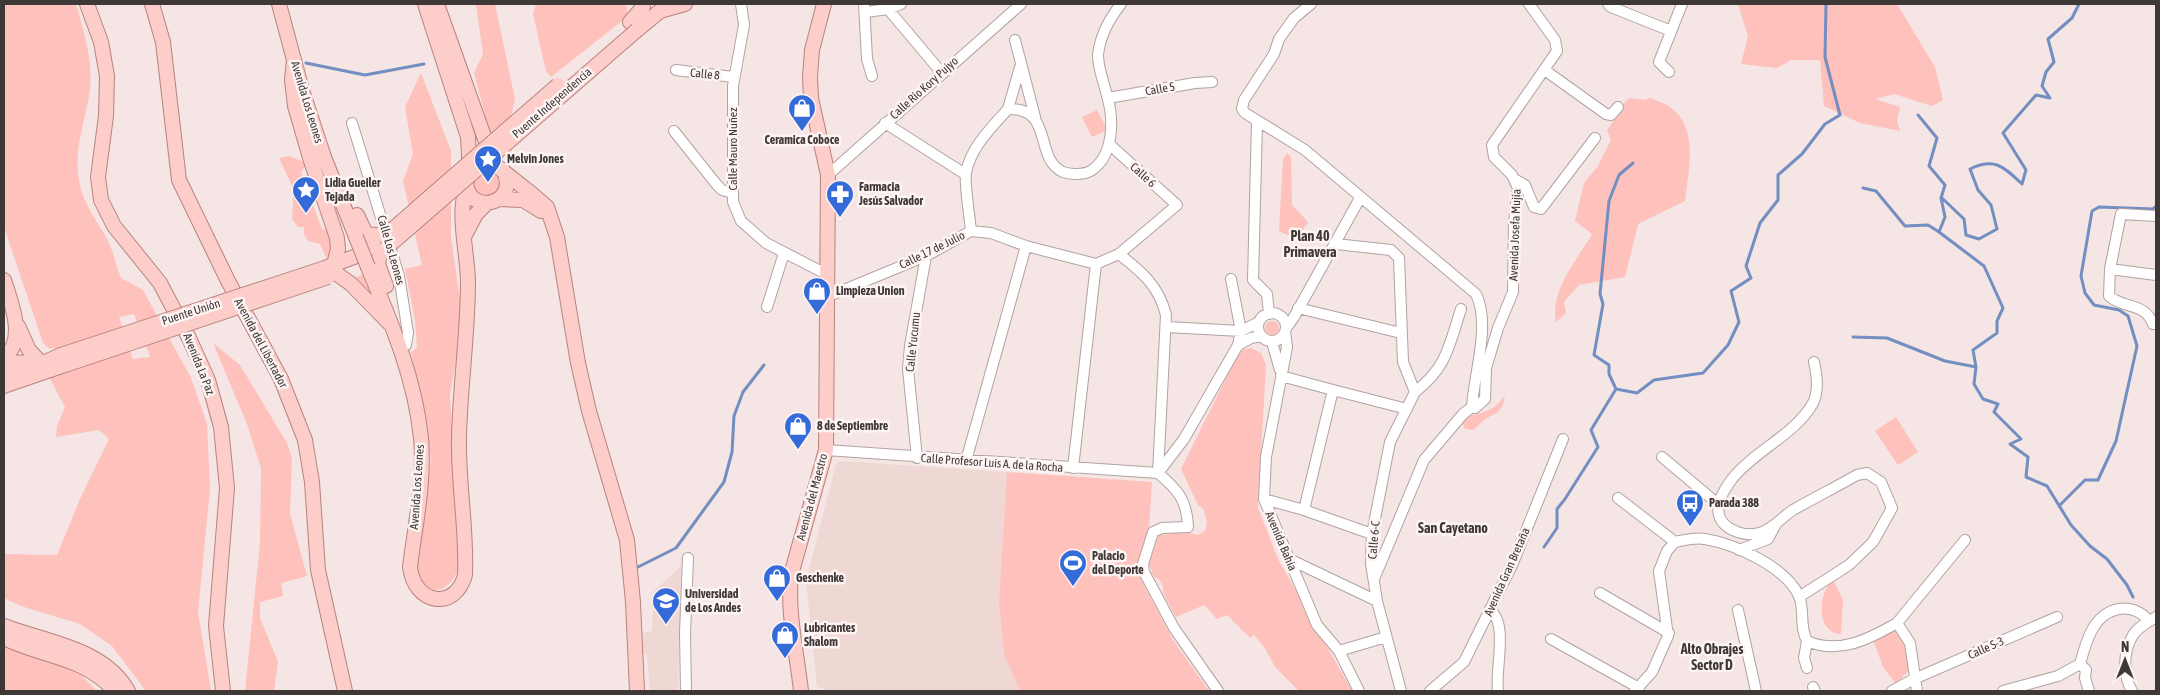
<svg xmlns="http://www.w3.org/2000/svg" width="2160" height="695" viewBox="0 0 2160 695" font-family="'Asap Condensed',sans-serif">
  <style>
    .built { fill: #efd7d4 }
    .green { fill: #fec1bc; fill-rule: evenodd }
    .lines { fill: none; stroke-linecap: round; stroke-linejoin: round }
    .stream { stroke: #738ec0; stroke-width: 3 }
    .minor-casing { stroke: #b1a3a1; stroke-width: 12 }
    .major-casing { stroke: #b8837e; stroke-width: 16 }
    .minor { stroke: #fff; stroke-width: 10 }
    .major { stroke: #fccdc9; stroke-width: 14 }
    .major-bridge-casing { stroke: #b8837e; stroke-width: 16; stroke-linecap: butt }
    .major-bridge { stroke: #fccdc9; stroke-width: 14 }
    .labels { text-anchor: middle; stroke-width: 5; stroke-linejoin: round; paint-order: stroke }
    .street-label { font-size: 12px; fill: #3e3837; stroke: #fdf4f3 }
    .poi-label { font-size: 12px; font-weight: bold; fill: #3e3837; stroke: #fdf4f3; text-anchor: start }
    .neighbourhood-label { font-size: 14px; font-weight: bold; fill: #3e3837; stroke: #fdf4f3 }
  </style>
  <rect width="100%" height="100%" fill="#f5e5e4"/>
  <path class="built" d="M840,461L1007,472L999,603L1004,654L1020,691H826L824,688L817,687L806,581L836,464Z
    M681,566L678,691H650L647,654H643L642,633L652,631L654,591Z"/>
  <path class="green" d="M4,4H76C84,32 93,60 90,90C86,118 75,145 78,173C81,202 94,215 107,239C113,250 116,266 121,278L143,290L191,378L207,424L210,489L198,612L211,691H146L112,646L80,624L21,606L4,598V554L57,555L80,499L109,439L99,430L56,437L57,426L65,407L48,375L59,349L49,348L43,343L4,227ZM134,314L150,357L133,359L119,317Z
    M476,4H495L515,99L511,116L490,134L474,73L483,54Z
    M536,4H627V17L551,77L546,71L533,14Z
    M1738,4H1897L1935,67L1943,100L1932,106L1894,94L1875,99L1900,107L1897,121L1900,131L1860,123L1824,106L1820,60H1791L1777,68L1741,64L1748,36Z
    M421,73L451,151V236L460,300V338L450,394L458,569C449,595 422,599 416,569L431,459L428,434L411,352L417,348L415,320L405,269L422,265L403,181L413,154L405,107Z
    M1629,98L1644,100L1651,98C1659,102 1670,105 1675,111C1698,133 1688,173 1685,201L1638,224L1625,277L1579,285L1564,302L1566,313L1556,322C1550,290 1577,260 1592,234L1575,221L1584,183L1598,166L1611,140L1607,130L1622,109L1620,108Z
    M1097,110L1107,130L1092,137L1082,117Z
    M1287,153L1291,157L1292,205L1308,222L1297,240L1279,231L1283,159Z
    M289,156L304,162L305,166L301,173L322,229L330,231L335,244L328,262L320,244L308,241L304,234V227H298L292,219L294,190L279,158Z
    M473 183a14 14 0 1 1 28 0a14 14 0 1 1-28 0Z
    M364,274L380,310L353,278Z
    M1265 328a7 7 0 1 1 14 0a7 7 0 1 1-14 0Z
    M213,343L240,365L287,443L292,459L290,514L307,576L281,583L283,596L260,602V618L278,662L274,691H245L260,543L261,468L247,424Z
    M1251,348L1261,353L1266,365L1258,508L1278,559L1352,691H1299L1275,667L1265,648L1254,635L1250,638L1227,615L1217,619L1204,605L1176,617L1163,593V586L1159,579L1154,577L1149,564L1158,536L1181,531L1198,535L1205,531L1207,523L1204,510L1198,505L1181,469L1238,354L1244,349Z
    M1505,395C1502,416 1495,411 1482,422C1478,424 1477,428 1473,430L1465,429L1463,424L1467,417C1485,411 1494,412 1505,395Z
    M1896,417L1918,452L1898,465L1875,431Z
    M1007,472L1152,482L1149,526L1137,572L1173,640L1209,691H1020L1004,654L999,603Z
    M1833,579L1843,600L1841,634C1815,632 1818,594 1833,579Z
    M1896,628L1905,635L1910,669L1896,684L1883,667L1874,642Z
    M4,644L61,666L81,675L97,691H4Z"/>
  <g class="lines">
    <path class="stream" d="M306,63L365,75L424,64
      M1918,115L1937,138L1929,166L1945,185L1941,198L1945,217L1939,232L1984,266L2003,308L1997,321V333L1973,350L1976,367L1974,384L1983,399L1998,404L1994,412L2021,439L2010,444L2028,457L2026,477L2047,486L2071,525L2090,546L2107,559L2127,585L2133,597
      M1863,188L1876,191L1905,226L1928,225L1939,232
      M1942,198L1964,219L1966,235L1979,239L1997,229L1991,205L1978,190L1970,169C1995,157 2004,167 2022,184L2026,170L2003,133L2036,95L2050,98L2042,86L2046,72L2054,62L2048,39L2072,18L2079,4
      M1853,337L1887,338L1945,361L1976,367
      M1616,389L1609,374V365L1594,355L1603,304L1600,294L1609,201L1619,175L1633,163
      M2060,505L2085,480H2098L2116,441L2137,346L2128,316L2119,310L2094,305L2085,293L2081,276L2092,211L2099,207L2153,209L2156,206
      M1544,547L1557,528V509L1565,499L1598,447L1591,430L1616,389L1637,393L1654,380L1703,373L1728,345L1739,322L1731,291L1751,278L1746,266L1760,223L1778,200V175L1802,154L1825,124L1840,115L1825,57L1826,4
      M638,567L676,548L724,482L732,452L734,416L743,392L764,365"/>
    <g class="minor-casing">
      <path id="minor" d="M741,4L744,25L733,86V202L741,221L766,243L828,275
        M864,4L867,59L872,76
        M1311,4L1294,18L1279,39L1274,54L1244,100L1242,109L1245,113L1305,150L1476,294C1491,325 1474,373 1472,407
        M1608,4L1611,7L1671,31
        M888,9L941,72
        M866,12L888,9L901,4
        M1015,40L1035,117
        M676,70L733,77
        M1546,71L1606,114L1611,115L1618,107
        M1669,72L1659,62L1682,4
        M1108,98L1195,83L1212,82
        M1008,109L1020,67
        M1257,121L1253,280L1267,294L1269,314
        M352,123L399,276L408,333L406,345L400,347
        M885,123L965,174
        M674,131L717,185L722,190L733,193
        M828,175L1021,4
        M1516,180L1525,185L1534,207L1541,209L1595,138
        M2156,216L2121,214L2110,269L2109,296C2123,309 2145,302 2153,324H2156
        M971,231C970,218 964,183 966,173C970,148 992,127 1008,109C1055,108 1033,158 1063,172C1071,175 1085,175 1092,170C1114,155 1114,119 1107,96C1104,82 1098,69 1098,55C1100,36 1109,19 1121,4
        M1336,244L1391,250L1399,258L1403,362L1415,392C1447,367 1449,346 1461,309
        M1119,254C1142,272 1159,286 1166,315L1158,473
        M1096,264L1119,254L1177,205L1109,144
        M2110,269L2156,275
        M829,296L926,256L971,231L991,233L1026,246L1096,264
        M767,307L784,253
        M1298,308L1401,333
        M1258 327a14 14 0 1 1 28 0a14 14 0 1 1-28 0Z
        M1166,327L1241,331L1259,322
        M1287,327L1294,317L1360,198
        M1285,332L1287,347L1266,457L1264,499L1317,625L1339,651L1359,691
        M1272,342L1280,370
        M1238,345L1251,338L1261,336
        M1281,376L1333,390L1304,510
        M1333,390L1407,409
        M1472,407L1475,408L1485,399L1486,368L1498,328L1513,292L1514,223L1518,188L1512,175L1494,157L1492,145L1557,51L1555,40L1529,4
        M826,450L1158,473
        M1662,457L1718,504
        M917,458L908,369L910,346L926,256
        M966,461L1026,246
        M1073,468L1096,264
        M1158,473C1178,490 1187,500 1188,527L1162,528L1153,532L1143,564L1144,572L1174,628L1218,691
        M1158,473L1184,439L1238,345L1241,331L1231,279
        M1618,498L1675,542
        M1264,499L1304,510L1372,534
        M1739,550L1768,539L1776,524
        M1289,559L1377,601
        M1374,579L1424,460L1463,414L1472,407
        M1600,593L1669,633
        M1799,597L1849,565L1873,542L1892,508L1881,482L1867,473L1857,475C1836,487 1814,498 1793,510C1782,517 1772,530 1759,533C1746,537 1728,531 1721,520C1713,506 1724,490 1732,479C1754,451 1796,434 1813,403C1819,391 1817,375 1814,362
        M1738,610L1756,691
        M1491,611C1508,624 1495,670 1498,691
        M1897,623L1965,540
        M1551,639L1639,688
        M1339,651L1386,637
        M2080,664C2083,653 2086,641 2092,630C2104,607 2132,600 2149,621
        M2080,664L2086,670L2085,678L2089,691
        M1807,668L1804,658L1807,641
        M1813,687L1815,691
        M686,691L685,633L688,558
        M1401,691L1377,601L1371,564L1372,534L1390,442L1415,392
        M1430,691L1464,662L1513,563L1563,439
        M1635,691L1652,672L1668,636L1659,571L1667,551L1675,542C1685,540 1695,537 1705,539C1735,544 1786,567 1799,596C1805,611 1799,626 1807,641C1839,655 1869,639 1897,623L1910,643L1917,691
        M1892,691L1914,679L2057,617
        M2003,691L2058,676L2080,664
        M2132,691C2123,676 2123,652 2132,637C2136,628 2148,622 2156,617"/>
    </g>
    <g class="major-casing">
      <path id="major" d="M87,4L101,42L107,76L106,116L98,177L101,200L114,226L160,283L189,338L208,380L221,427L227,488L216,626L223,691
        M152,4L163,42L179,180L228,281L281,379L305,440L312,482L318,570L345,691
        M279,4L302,90L324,157L356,237
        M425,4L468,137C468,143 469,150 469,157C469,167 465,179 467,188C475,216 520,201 503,170
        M437,4L491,156
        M630,22L643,7
        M637,30L660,11L685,4
        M294,59L292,80L295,106L311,161L337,238L338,249L334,265L337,274L351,284L390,324
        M476,166L484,163L494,164L532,194L547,207L557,237L578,363L589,411L627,540L633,602L637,691
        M499,199L523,200L541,211
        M357,215L366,234L385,236
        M465,235L476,214L487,203
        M380,254L378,264L386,286
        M327,267L362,254L385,236
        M368,267C391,322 415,378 421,438C425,480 415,526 410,567C414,604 455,612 465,575C467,529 458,484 459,438C460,386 468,334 468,282C468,256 456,210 467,188
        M4,280C11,302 27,341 4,357
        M18,326L29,350L41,363
        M4,362L38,363
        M23,372L61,355
        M4,374L33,373
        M4,386L65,365
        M4,626C46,642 104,648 128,691
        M4,638C45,658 81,655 115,691
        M801,691C797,653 787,613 791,575L826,450L828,175L811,98L810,77L812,50L824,4"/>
    </g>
    <use href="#minor" class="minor"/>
    <use href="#major" class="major"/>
    <g class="major-bridge-casing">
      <path id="major-bridge" d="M385,236L558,85
        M356,237L368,267
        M385,249L637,30
        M61,355L325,268
        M65,365L328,277"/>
    </g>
    <use href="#major-bridge" class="major-bridge"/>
  </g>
  <defs>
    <g id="shop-pin" transform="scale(1.4375)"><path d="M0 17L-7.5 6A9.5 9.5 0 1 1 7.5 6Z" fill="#346bd9" stroke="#fdf4f3"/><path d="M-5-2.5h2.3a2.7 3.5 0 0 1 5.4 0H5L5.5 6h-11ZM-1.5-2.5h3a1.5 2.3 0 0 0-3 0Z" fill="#fff"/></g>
    <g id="sight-pin" transform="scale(1.4375)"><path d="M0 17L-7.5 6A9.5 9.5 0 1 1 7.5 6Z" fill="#346bd9" stroke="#fdf4f3"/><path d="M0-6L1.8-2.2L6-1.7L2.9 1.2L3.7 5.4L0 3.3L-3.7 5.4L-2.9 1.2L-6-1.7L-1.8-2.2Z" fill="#fff"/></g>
    <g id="pharmacy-pin" transform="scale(1.4375)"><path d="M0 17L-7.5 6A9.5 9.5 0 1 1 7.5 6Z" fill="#346bd9" stroke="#fdf4f3"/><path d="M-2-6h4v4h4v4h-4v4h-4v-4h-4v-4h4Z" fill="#fff"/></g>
    <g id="bus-pin" transform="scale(1.4375)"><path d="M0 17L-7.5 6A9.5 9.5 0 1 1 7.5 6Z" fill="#346bd9" stroke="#fdf4f3"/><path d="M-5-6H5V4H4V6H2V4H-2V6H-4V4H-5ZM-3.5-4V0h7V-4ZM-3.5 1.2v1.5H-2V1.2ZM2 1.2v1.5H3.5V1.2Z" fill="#fff"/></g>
    <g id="stadium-pin" transform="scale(1.4375)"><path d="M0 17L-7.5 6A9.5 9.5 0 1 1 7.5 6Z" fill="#346bd9" stroke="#fdf4f3"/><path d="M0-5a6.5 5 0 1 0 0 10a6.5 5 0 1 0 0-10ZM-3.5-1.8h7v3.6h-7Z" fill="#fff"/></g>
    <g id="university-pin" transform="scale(1.4375)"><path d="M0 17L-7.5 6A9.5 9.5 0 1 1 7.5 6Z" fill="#346bd9" stroke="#fdf4f3"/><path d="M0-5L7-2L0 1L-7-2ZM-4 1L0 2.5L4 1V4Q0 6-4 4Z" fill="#fff"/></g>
  </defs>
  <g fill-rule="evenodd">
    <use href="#shop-pin" x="802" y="108"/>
    <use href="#sight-pin" x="488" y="159"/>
    <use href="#sight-pin" x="306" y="190"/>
    <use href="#pharmacy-pin" x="840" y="194"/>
    <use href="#shop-pin" x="817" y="291"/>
    <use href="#shop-pin" x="798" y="426"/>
    <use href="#bus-pin" x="1690" y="503"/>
    <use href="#stadium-pin" x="1073" y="563"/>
    <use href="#shop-pin" x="777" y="578"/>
    <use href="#university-pin" x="666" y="601"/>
    <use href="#shop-pin" x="785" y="635"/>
  </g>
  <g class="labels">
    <g class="street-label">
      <text transform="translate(705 74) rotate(6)" y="4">Calle 8</text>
      <text transform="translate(924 88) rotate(-42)" y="4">Calle Río Kory Pujyo</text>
      <text transform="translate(1160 89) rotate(-10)" y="4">Calle 5</text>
      <text transform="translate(307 102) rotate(73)" y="4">Avenida Los Leones</text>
      <text transform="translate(552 103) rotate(-41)" y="4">Puente Independencia</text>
      <text transform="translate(733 149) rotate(-90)" y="4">Calle Mauro Nuñez</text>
      <text transform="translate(1143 175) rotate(42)" y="4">Calle 6</text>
      <text transform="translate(1515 235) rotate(-88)" y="4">Avenida Josefa Mujía</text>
      <text transform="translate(391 250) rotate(74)" y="4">Calle Los Leones</text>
      <text transform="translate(932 250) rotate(-26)" y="4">Calle 17 de Julio</text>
      <text transform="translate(191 312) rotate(-18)" y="4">Puente Unión</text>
      <text transform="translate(913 342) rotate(-84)" y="4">Calle Yucumu</text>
      <text transform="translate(261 343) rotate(62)" y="4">Avenida del Libertador</text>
      <text transform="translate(199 364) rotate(68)" y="4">Avenida La Paz</text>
      <text transform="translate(992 463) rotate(4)" y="4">Calle Profesor Luis A. de la Rocha</text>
      <text transform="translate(417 487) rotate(-86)" y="4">Avenida Los Leones</text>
      <text transform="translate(812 497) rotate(-75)" y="4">Avenida del Maestro</text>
      <text transform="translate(1374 540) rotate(-85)" y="4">Calle 6-C</text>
      <text transform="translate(1281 541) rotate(67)" y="4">Avenida Bahia</text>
      <text transform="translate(1507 572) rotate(-66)" y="4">Avenida Gran Bretaña</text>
      <text transform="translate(1986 648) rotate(-24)" y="4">Calle S-3</text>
    </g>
    <g class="poi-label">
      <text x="802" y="144" text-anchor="middle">Ceramica Coboce</text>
      <text x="507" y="163">Melvin Jones</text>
      <text x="325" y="187">Lidia Gueiler<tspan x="325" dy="14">Tejada</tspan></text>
      <text x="859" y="191">Farmacia<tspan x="859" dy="14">Jesús Salvador</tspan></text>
      <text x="836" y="295">Limpieza Union</text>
      <text x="817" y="430">8 de Septiembre</text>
      <text x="1709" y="507">Parada 388</text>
      <text x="1092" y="560">Palacio<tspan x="1092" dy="14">del Deporte</tspan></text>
      <text x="796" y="582">Geschenke</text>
      <text x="685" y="598">Universidad<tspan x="685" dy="14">de Los Andes</tspan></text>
      <text x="804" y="632">Lubricantes<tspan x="804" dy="14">Shalom</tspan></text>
    </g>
    <g class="neighbourhood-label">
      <text x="1310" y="241">Plan 40<tspan x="1310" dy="16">Primavera</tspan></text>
      <text x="1453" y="533">San Cayetano</text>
      <text x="1712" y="654">Alto Obrajes<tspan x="1712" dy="16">Sector D</tspan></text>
    </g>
  </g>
  <rect width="2160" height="695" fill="none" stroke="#3e3837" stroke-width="10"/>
  <g transform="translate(2125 660)" stroke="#fdf4f3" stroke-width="4" paint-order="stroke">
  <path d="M0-4L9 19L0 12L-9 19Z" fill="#3e3837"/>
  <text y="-8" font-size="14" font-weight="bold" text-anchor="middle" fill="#3e3837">N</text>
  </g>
</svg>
